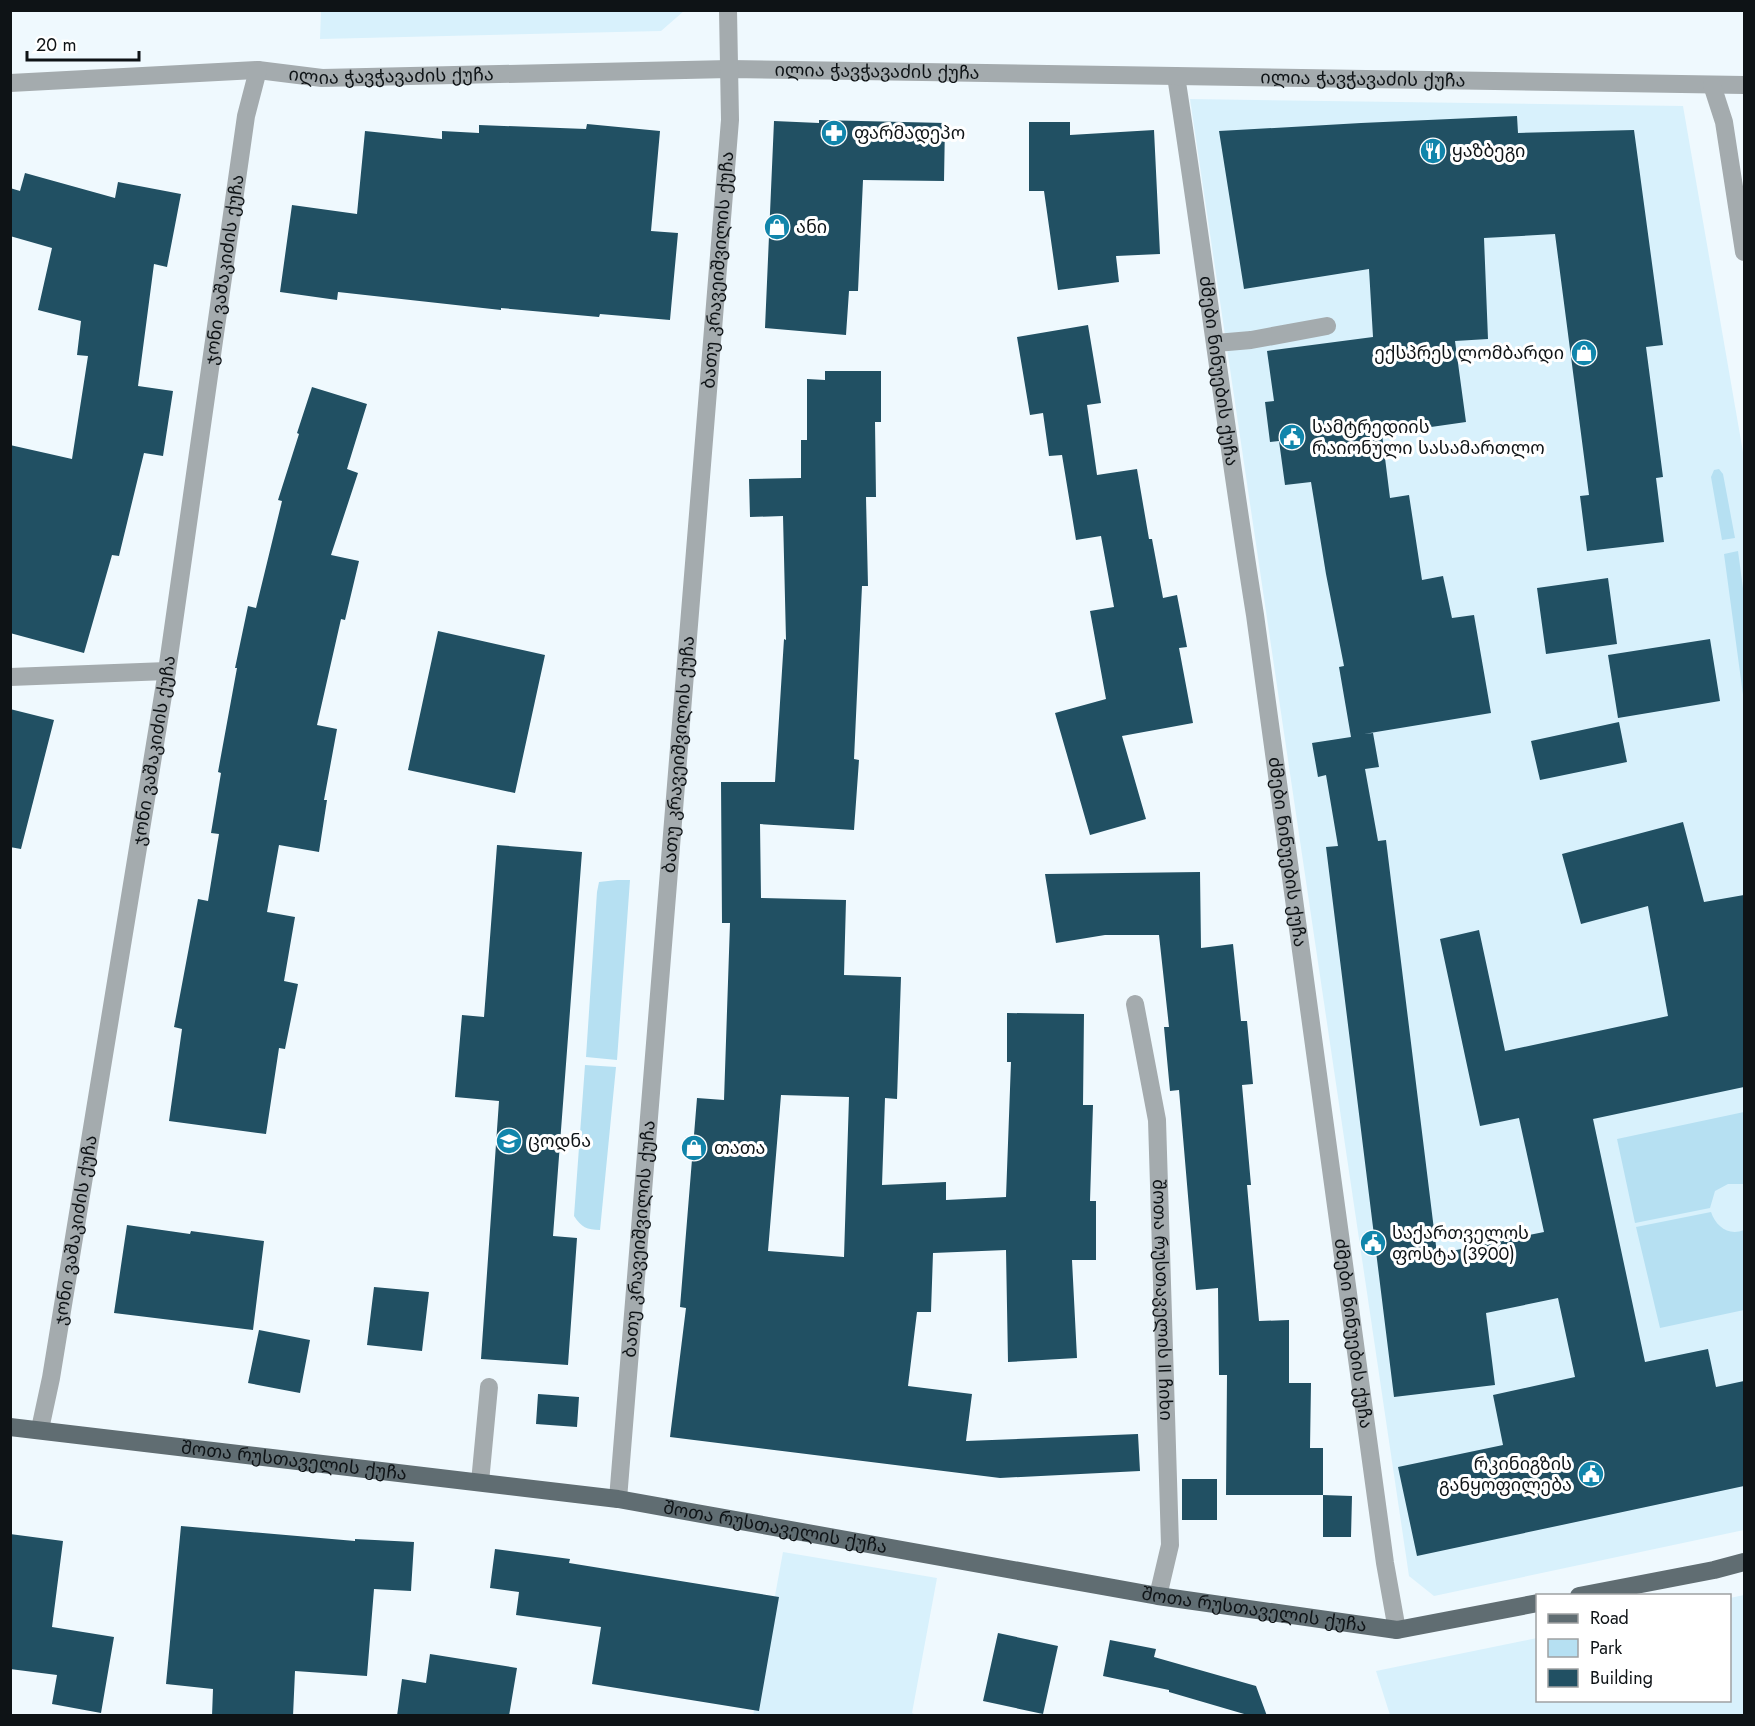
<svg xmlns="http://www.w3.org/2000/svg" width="1755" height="1726" viewBox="0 0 1755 1726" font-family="Jost,'Noto Sans Georgian',sans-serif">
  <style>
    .built { fill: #d8f1fc }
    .green { fill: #b6e0f2 }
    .building { fill: #215063; fill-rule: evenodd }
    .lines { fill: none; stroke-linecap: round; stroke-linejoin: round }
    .minor { stroke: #a4abae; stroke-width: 18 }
    .major { stroke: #606d72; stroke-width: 18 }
    .labels { text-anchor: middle; stroke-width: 6; stroke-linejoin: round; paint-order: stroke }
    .street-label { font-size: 18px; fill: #0e1316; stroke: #fff }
    .poi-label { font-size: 18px; fill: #0e1316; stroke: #fff; text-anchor: start }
  </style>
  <rect width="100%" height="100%" fill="#eff9fe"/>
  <path class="built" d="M321,11V10L684,11L661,31L320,39Z
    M1190,99L1683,106L1744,458V1530L1434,1596L1409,1576Z
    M783,1552L937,1578L912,1713L916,1715L753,1716Z
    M1744,1595V1715H1390L1376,1671L1537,1638L1538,1700H1730V1598Z"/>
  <path class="green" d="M1719,469L1723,474L1735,538L1722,540L1711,477L1714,470Z
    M1738,551L1744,596V702L1724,554Z
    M617,880H630L617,1060L586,1057L597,892L599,882Z
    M585,1065L616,1067L600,1230C587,1230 581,1227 574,1216Z
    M1744,1112V1184H1728L1715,1191L1710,1208L1635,1223L1617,1139Z
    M1711,1212C1716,1227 1729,1236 1744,1230V1310L1660,1328L1636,1227Z"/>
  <path class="building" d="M1517,116L1518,133L1634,130L1663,345L1646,347L1663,477L1656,478L1664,542L1587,551L1580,496L1589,495L1555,234L1484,238L1488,339L1455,341L1466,422L1382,434L1390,498L1409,495L1422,580L1443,576L1452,618L1474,615L1491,713L1364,734L1373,733L1379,767L1365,769L1378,841L1386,840L1437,1254L1544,1232L1519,1118L1480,1126L1440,939L1479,930L1505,1051L1668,1016L1648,906L1581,924L1562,854L1683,822L1704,902L1744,895V1087L1593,1119L1645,1362L1708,1349L1716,1387L1744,1381V1486L1417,1556L1398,1467L1503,1445L1493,1395L1575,1377L1558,1298L1486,1313L1495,1385L1394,1397L1326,847L1338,846L1326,775L1318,777L1312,743L1351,737L1339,667L1344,666L1326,574L1311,482L1285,485L1279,441L1270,442L1265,402L1274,401L1267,351L1373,337L1369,269L1244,289L1219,131L1361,123Z
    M819,120L945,123L944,181L863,180L858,291H849L846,335L765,328L774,121L819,123Z
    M1029,122H1070V135L1154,130L1160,254L1116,256L1119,282L1058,290L1044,191H1029Z
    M587,124L660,131L651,231L678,233L670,320L600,314L599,317L501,308V310L338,292L337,300L280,292L292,205L357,214L365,131L442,139V131L479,133V125L586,129Z
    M25,173L115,198L118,182L181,194L167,267L154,264L138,386L173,391L163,456L144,453L119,556L112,555L84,653L10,633V445L72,459L88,356L77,355L81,321L38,310L52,248L10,236V188L20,191Z
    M1088,325L1101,403L1087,405L1097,475L1137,469L1149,539H1152L1163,598L1177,595L1187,647L1179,648L1193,723L1122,736L1146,819L1090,835L1055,713L1106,699L1090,611L1114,607L1101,536L1076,540L1062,455L1049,456L1043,413L1030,415L1017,337Z
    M825,371H881V422H875L876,497H866L868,586H862L854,759L859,760L854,830L760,824L761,898L846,900L844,975L901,977L897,1099L885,1098L882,1185L946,1182V1200L1006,1197L1011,1062H1007V1013L1084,1014L1083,1105H1093L1090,1201H1096V1260H1072L1077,1358L1008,1362L1006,1250L933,1253L931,1312H917L908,1386L972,1394L966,1441L1138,1434L1140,1471L1000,1478L670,1437L686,1308L680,1307L697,1098L724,1100L730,923H722L721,782H775L784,639L786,640L783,516L750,517L749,479L801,478V440H807V379L825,380ZM781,1095L849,1097L844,1257L768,1251Z
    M312,387L367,404L347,469L358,473L331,555L359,561L345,620L341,619L317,725L337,729L324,800H327L319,852L279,845L267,912L295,917L284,981L298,984L285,1049L279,1048L266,1134L169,1121L182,1029L174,1027L198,899L208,901L219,834L211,833L221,773L218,772L237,668H235L248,606L256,608L282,501L278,500L299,434L297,433Z
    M1608,578L1617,644L1546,654L1537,588Z
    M438,631L545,655L515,793L408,770Z
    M1710,639L1720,701L1618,718L1608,655Z
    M10,709L54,720L21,849L10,847Z
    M1619,722L1627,762L1540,780L1531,741Z
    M497,845L582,852L553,1236L577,1238L568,1365L481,1359L499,1101L455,1097L462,1015L484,1017Z
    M1200,872L1201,948L1233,944L1241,1021H1247L1253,1084L1242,1085L1251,1185H1247L1259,1321L1289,1320V1383H1311L1310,1448H1323V1495H1226L1227,1375H1219L1218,1288L1196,1290L1179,1090L1170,1091L1164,1027H1169L1159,935H1105L1056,943L1045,874Z
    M127,1225L190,1234L191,1231L264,1241L253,1330L114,1313Z
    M374,1287L429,1292L422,1351L367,1345Z
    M259,1330L310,1340L300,1393L248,1383Z
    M538,1394L579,1397L577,1427L536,1424Z
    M1182,1479H1217V1520H1182Z
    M1323,1495L1352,1496L1351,1537H1323Z
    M181,1526L355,1541V1539L414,1542L411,1591L374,1589L367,1676L295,1671L293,1716H212L213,1689L166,1684Z
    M10,1534L63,1541L52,1627L114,1637L101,1713L52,1704L57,1675L10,1669Z
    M495,1549L570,1559L569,1563L779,1597L759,1711L592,1684L601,1627L516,1615L519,1592L490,1588Z
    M998,1633L1058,1646L1043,1714L983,1701Z
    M1110,1640L1156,1649L1154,1657L1256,1686L1267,1716H1251L1169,1692V1690L1103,1676Z
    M430,1654L517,1668L509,1716H397L402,1679L426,1683Z"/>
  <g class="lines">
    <g class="minor">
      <path id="s1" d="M1176,76C1204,255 1226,436 1255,615L1385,1563L1397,1630"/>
      <path id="s2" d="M10,83L258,70L322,78L729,69L1744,85"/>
      <path d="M1712,85L1724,122L1744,252"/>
      <path d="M1216,343L1251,340L1327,326"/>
      <path d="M10,677L167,671"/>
      <path id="s3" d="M1135,1004L1157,1120L1170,1545L1158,1596"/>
      <path id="s4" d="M40,1429L51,1378L167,671L246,116L258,70"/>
      <path d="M480,1482L489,1387"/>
      <path id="s5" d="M618,1499L730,120L728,10"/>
    </g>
    <g class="major">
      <path id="s6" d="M10,1427L618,1499L1158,1596L1397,1630L1538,1603"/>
      <path d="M1579,1596L1714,1570L1744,1562"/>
    </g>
  </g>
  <defs>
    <g id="pharmacy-disc" transform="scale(1.35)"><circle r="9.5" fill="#1185ab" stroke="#fff"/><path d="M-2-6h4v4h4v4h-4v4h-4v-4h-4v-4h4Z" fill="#fff"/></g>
    <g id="restaurant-disc" transform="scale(1.35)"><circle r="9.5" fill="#1185ab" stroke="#fff"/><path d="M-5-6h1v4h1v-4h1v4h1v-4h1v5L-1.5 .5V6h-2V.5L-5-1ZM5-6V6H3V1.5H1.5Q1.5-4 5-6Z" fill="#fff"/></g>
    <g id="shop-disc" transform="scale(1.35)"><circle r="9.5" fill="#1185ab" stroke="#fff"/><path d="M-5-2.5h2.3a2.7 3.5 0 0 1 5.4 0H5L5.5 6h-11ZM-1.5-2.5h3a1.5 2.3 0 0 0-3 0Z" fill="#fff"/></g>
    <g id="civic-disc" transform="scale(1.35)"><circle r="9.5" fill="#1185ab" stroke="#fff"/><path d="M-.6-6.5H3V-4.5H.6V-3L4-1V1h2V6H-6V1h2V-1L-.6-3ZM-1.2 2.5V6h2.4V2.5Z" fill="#fff"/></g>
    <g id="school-disc" transform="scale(1.35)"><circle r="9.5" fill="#1185ab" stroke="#fff"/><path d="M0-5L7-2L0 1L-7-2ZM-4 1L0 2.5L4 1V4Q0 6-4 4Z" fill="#fff"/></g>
  </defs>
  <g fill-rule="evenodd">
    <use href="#pharmacy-disc" x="834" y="133"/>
    <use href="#restaurant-disc" x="1433" y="151"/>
    <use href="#shop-disc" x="777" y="227"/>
    <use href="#shop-disc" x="1584" y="353"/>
    <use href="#civic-disc" x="1292" y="437"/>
    <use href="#school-disc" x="509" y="1141"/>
    <use href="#shop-disc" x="694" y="1148"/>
    <use href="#civic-disc" x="1373" y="1243"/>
    <use href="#civic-disc" x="1591" y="1474"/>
  </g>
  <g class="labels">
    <g class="street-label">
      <text dy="6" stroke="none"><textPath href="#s2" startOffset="868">ილია ჭავჭავაძის ქუჩა</textPath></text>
      <text dy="6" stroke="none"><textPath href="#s2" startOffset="382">ილია ჭავჭავაძის ქუჩა</textPath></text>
      <text dy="6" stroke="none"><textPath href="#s2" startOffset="1354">ილია ჭავჭავაძის ქუჩა</textPath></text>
      <text dy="6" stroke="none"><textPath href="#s4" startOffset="1174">ჯონი ვაშაკიძის ქუჩა</textPath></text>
      <text dy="6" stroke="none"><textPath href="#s5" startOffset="1233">ბათუ კრავეიშვილის ქუჩა</textPath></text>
      <text dy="6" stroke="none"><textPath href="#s1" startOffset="298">ძმები ნინუების ქუჩა</textPath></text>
      <text dy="6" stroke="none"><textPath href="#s4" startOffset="688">ჯონი ვაშაკიძის ქუჩა</textPath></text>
      <text dy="6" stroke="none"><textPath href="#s5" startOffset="747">ბათუ კრავეიშვილის ქუჩა</textPath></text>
      <text dy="6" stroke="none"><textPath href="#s1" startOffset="784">ძმები ნინუების ქუჩა</textPath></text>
      <text dy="6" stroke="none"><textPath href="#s4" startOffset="202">ჯონი ვაშაკიძის ქუჩა</textPath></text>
      <text dy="6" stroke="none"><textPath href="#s5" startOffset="261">ბათუ კრავეიშვილის ქუჩა</textPath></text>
      <text dy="6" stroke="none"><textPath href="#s3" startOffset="298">შოთა რუსთაველის II ჩიხი</textPath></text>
      <text dy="6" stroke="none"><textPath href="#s1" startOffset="1270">ძმები ნინუების ქუჩა</textPath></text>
      <text dy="6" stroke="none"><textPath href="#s6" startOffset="286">შოთა რუსთაველის ქუჩა</textPath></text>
      <text dy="6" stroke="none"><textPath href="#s6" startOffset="772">შოთა რუსთაველის ქუჩა</textPath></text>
      <text dy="6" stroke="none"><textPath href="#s6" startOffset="1258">შოთა რუსთაველის ქუჩა</textPath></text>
    </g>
    <g class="poi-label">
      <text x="854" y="139">ფარმადეპო</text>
      <text x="1452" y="157">ყაზბეგი</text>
      <text x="796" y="233">ანი</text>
      <text x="1564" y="359" text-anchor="end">ექსპრეს ლომბარდი</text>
      <text x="1312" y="433">სამტრედიის<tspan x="1312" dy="21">რაიონული სასამართლო</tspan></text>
      <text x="528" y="1147">ცოდნა</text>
      <text x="714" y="1154">თათა</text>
      <text x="1392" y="1239">საქართველოს<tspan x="1392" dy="21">ფოსტა (3900)</tspan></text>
      <text x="1572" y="1470" text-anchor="end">რკინიგზის<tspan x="1572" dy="21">განყოფილება</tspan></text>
    </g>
  </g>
  <rect width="1755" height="1726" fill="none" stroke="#0e1316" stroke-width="24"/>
  <rect x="1536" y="1594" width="195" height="108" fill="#ffffff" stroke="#9fa1a2" stroke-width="1.5"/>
  <rect x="1548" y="1614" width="30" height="9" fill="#606d72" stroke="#9fa1a2" stroke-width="1.5"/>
  <text x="1590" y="1624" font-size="18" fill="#0e1316">Road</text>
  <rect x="1548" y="1639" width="30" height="18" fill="#b6e0f2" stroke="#9fa1a2" stroke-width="1.5"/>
  <text x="1590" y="1654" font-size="18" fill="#0e1316">Park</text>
  <rect x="1548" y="1669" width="30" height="18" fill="#215063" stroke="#9fa1a2" stroke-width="1.5"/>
  <text x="1590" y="1684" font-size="18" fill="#0e1316">Building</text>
  <path d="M27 51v9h112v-9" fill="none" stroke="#0e1316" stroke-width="3"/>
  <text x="36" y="51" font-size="18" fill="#0e1316" stroke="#ffffff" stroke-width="4.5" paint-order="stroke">20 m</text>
</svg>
